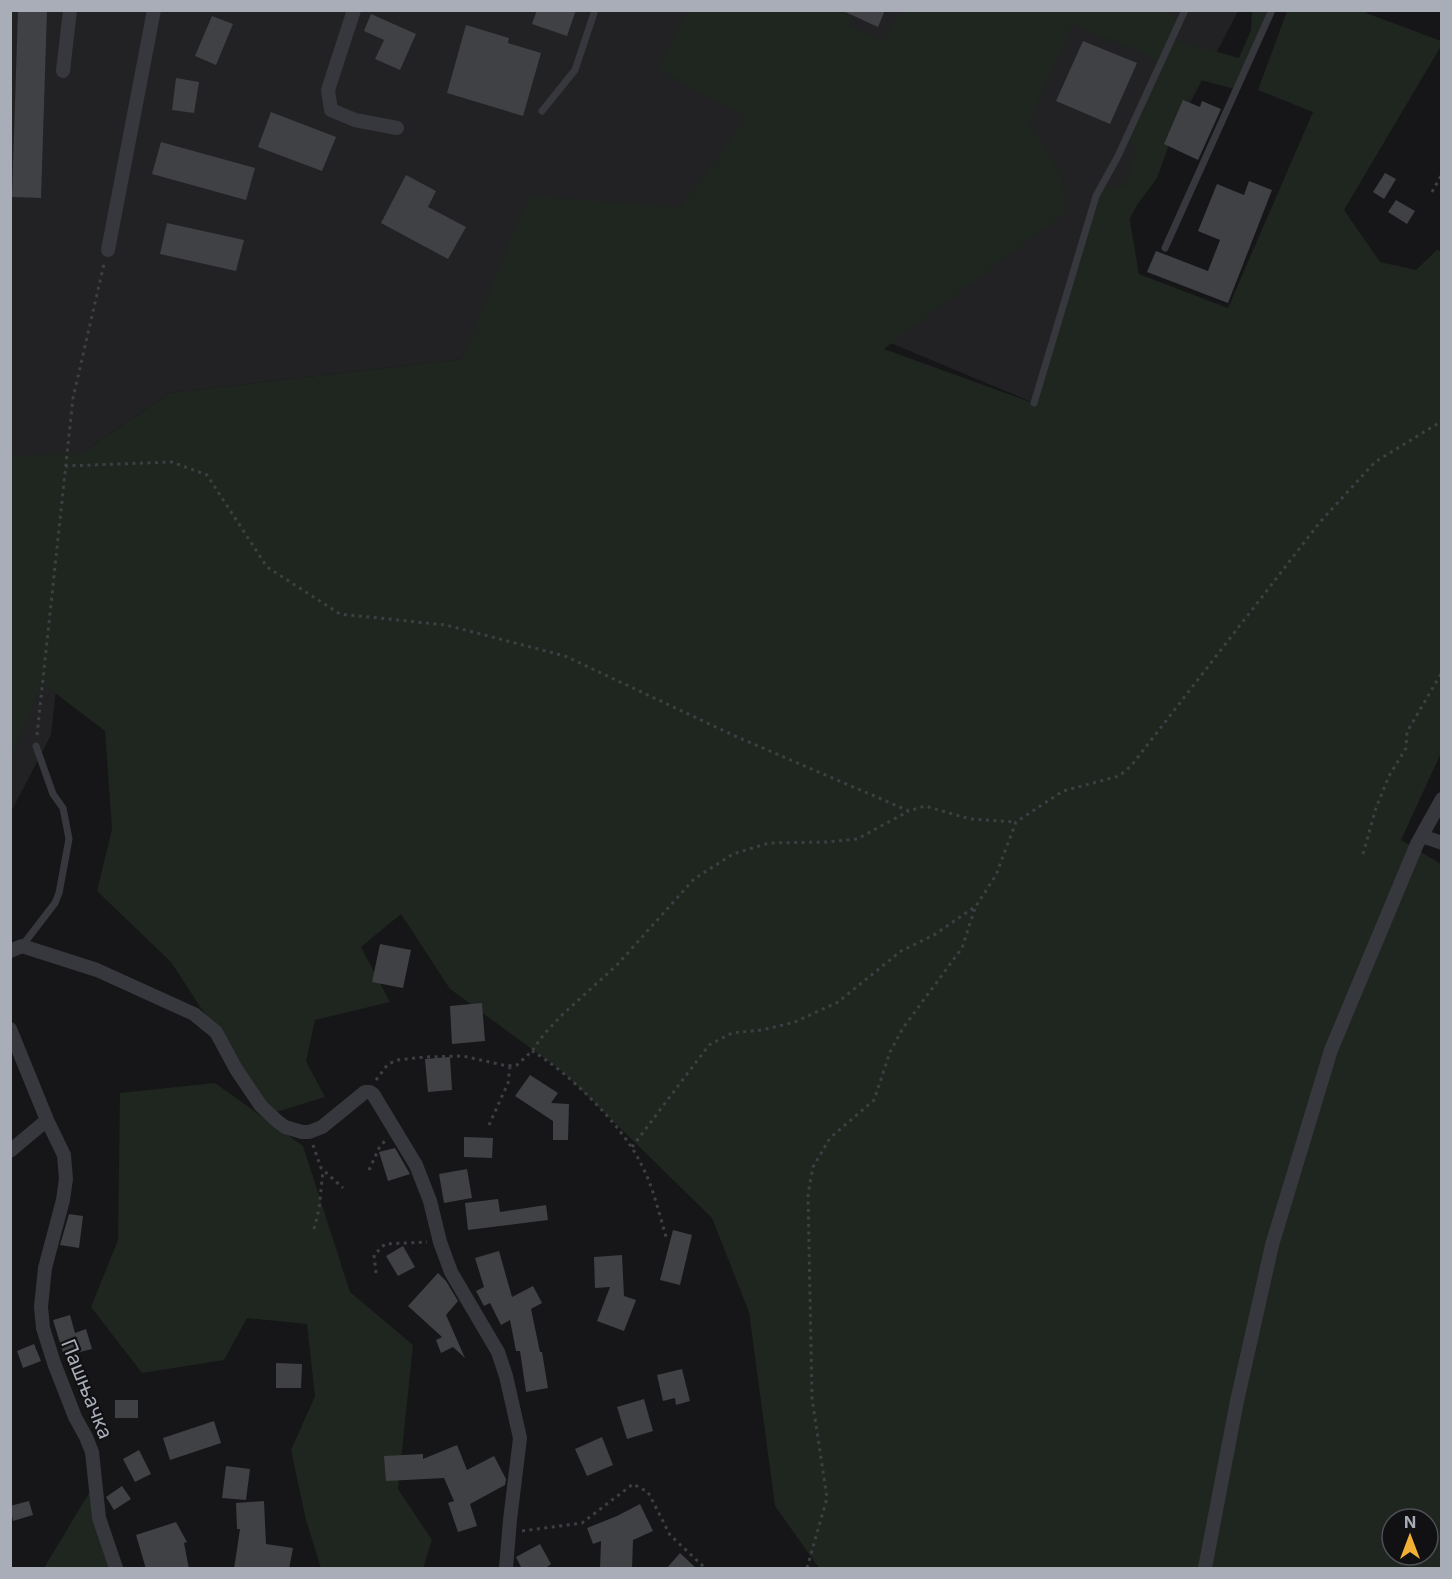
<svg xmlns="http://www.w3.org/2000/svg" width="1452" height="1579" viewBox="0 0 1452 1579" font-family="Inter,sans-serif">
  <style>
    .built { fill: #222225 }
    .green { fill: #1e261f; fill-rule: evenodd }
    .building { fill: #404145 }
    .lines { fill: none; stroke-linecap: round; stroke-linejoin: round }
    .path { stroke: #3d3f44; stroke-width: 3; stroke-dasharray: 3 4.5; stroke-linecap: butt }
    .service { stroke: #37383d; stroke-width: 7 }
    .minor { stroke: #37383d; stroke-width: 14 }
    .labels { text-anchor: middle; stroke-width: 4.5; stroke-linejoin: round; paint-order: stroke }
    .street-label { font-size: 20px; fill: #a8adb8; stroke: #111113 }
  </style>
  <rect width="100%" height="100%" fill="#161618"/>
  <path class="built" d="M11,11H1238L1034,403L795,303L462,359L170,393L82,453L51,735L11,812Z"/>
  <path class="green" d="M688,11H852L849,26L882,40L902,11H1164L1182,18L1172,39L1239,58L1251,30L1252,11H1270L1235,89L1200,80L1181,111L1157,178L1129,216L1139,274L1228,308L1313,112L1258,90L1287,11H1366V13L1441,41V46L1344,210L1380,262L1416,270L1437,250L1441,251V753L1401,840L1441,864V1568H819L775,1506L749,1312L712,1218L563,1072L450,989L401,914L361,947L390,1002L315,1020L306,1061L325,1097L270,1114L171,962L97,891L112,829L105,731L42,683L11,758V456L82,453L170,393L462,359L529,196L681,207L746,117L658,69ZM1073,24L1161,62L1127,136L1135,151L1125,186L1100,188L1033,403L884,349L1065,214L1062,177L1029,122ZM1392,1519H1428V1555H1392Z
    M215,1083L303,1146L350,1292L413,1345L398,1489L432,1540L423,1568H321L306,1520L291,1450L315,1396L307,1324L247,1318L224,1360L142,1373L91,1307L118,1240L120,1093Z
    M95,1483L115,1568H44Z"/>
  <path class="building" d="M18,10H47L41,198L12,197Z
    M537,10H576L567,36L532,24Z
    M841,10H885L878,27Z
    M371,14L416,34L400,70L375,59L384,40L364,31Z
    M212,16L233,24L216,65L195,56Z
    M466,25L509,38L508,43L541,53L523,116L447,93Z
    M1083,41L1137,63L1110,124L1056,101Z
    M176,78L199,82L194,113L172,110Z
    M1183,100L1200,107L1202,101L1221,109L1198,160L1164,144Z
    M271,112L336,137L322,171L258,147Z
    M161,142L255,168L246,200L152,174Z
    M1385,173L1396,179L1384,199L1373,192Z
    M406,175L436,191L428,207L466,227L448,259L381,223Z
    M1249,181L1272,190L1228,303L1147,272L1156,251L1208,271L1220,240L1198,231L1217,184L1244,195Z
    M1396,200L1415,211L1407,224L1388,212Z
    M167,223L244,240L236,271L160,254Z
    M380,944L411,950L403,988L372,982Z
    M482,1003L485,1041L452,1044L450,1006Z
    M450,1057L452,1090L428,1092L425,1059Z
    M530,1075L558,1093L551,1103L569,1104L568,1140H553V1121L515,1096Z
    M464,1137L493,1138L492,1158L464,1157Z
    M395,1148L410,1174L388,1181L379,1152Z
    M467,1169L472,1198L444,1203L439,1174Z
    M498,1199L500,1212L546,1205L548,1220L468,1230L465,1203Z
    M69,1214L83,1216L79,1248L60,1245Z
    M673,1230L692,1235L680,1285L660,1280Z
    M403,1246L415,1267L398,1276L386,1256Z
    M499,1251L512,1297L533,1286L542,1303L531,1309L540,1352H542L548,1388L526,1392L520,1351H516L510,1320L501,1325L490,1303L484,1306L476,1291L484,1287L475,1258Z
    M622,1255L624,1296L636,1300L624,1331L597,1321L610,1287L595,1288L594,1257Z
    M438,1273L446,1281L458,1301L446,1315L465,1358L453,1347L441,1353L436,1340L442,1337L408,1306Z
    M70,1315L75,1333L86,1329L92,1349L64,1356L53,1320Z
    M34,1344L41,1361L23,1368L17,1351Z
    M276,1363L302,1364L301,1388H276Z
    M682,1369L690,1401L676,1405L675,1398L663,1401L657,1375Z
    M644,1399L653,1431L627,1439L617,1407Z
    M115,1400H138V1418H115Z
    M214,1421L221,1443L170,1460L163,1438Z
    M602,1437L613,1465L587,1476L575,1449Z
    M457,1445L467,1470L494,1456L506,1479L505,1485L470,1504L477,1526L458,1532L448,1503L454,1501L444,1478L386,1481L384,1456L423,1454V1459Z
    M139,1450L151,1474L135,1482L123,1459Z
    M226,1466L250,1469L246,1500L222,1498Z
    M122,1486L131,1499L114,1510L106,1497Z
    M29,1501L33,1515L13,1521L10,1506Z
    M264,1501L266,1544L293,1548L289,1569H234L240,1529H237L236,1503Z
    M640,1504L653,1531L633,1540L632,1569H600L601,1541L593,1544L587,1528L617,1516Z
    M176,1522L187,1542L184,1543L189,1569H146L136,1535Z
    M540,1544L551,1564L544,1569H522L516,1557Z
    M680,1553L697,1569H666Z"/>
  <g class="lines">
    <path class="path" d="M1432,192L1442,174
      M65,466L172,462L207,475L267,567L340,614L446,625L565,656L735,736L909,811L925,806L970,819L1016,822
      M37,735L73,398L104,264
      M1363,854L1376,808L1389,776L1406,748L1407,732L1442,672
      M532,1051C567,1071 622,1125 640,1162C653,1185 659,1214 667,1240
      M376,1080L388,1064L398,1060L424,1057L463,1056L507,1066L517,1065L532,1051L544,1034L563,1014L617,965L694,879L733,854L769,843L827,842L857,839L909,811
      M489,1125L508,1083L510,1066
      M313,1145L321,1168L343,1188
      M632,1147L709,1045L732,1033L762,1030L795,1022L838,1002L901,951L934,935L976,906L996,875L1016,822L1063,791L1119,776L1131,766L1320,522L1375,462L1442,421
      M369,1170L380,1146L385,1141
      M314,1229L319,1209L323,1171
      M376,1273L374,1255L385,1244L427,1242
      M522,1531L582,1523L633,1484L648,1492L670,1535L705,1568
      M807,1568L827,1498L812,1398L808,1194L813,1167L830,1138L874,1100L890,1052L903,1028L962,948L975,908"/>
    <path class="service" d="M542,111L575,70L595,10
      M1165,248L1272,10
      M1034,403L1096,196L1118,156L1185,10
      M22,946L55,903L59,893L69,839L63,808L53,794L36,746"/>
    <path class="minor" d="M354,10L328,90L331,110L355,120L397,128
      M63,71L70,10
      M108,250L154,10
      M1422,836L1442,843
      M10,951L22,946L97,970L194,1014L216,1032L236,1069L261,1106L277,1121L285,1127L302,1132H309L322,1127L365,1092H370L373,1094L416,1165L430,1201L440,1242L451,1272L498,1352L506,1376L520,1438L510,1520L506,1568
      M10,1029L47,1120L64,1155L66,1179L63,1200L45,1268L41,1307L43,1328L54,1363L75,1417L86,1437L92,1452L99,1518L116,1568
      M10,1151L47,1120
      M1205,1568L1237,1401L1272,1245L1331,1050L1417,844L1442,799"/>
  </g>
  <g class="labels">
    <g class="street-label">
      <text transform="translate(87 1389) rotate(68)" y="7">Пашњачка</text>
    </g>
  </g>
  <rect width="1452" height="1579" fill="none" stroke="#a8adb8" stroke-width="24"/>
  <g transform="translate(1410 1537)"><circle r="28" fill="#111113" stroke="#4d4f55" stroke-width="1.5"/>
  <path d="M0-4.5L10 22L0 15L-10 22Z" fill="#f2b134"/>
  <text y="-9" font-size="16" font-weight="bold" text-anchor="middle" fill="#a8adb8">N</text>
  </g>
</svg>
